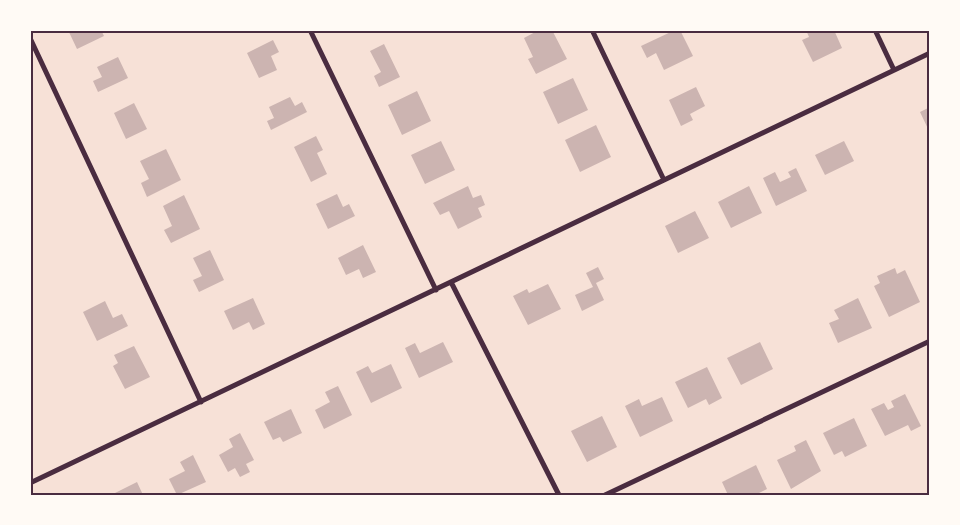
<svg xmlns="http://www.w3.org/2000/svg" width="960" height="525" viewBox="0 0 960 525" font-family="'Fira Sans Condensed',sans-serif">
  <style>
    .building { fill: #ccb4b1 }
    .lines { fill: none; stroke-linecap: round; stroke-linejoin: round }
    .minor { stroke: #4a2c40; stroke-width: 5 }
    .neatline { fill: none; stroke: #4a2c40; stroke-width: 2 }
  </style>
  <rect width="100%" height="100%" fill="#f7e1d7"/>
  <path class="building" d="M68,30H101L104,36L77,49Z
    M539,30H552L567,59L536,74L528,59L533,57L524,38Z
    M675,30H680L693,56L664,70L656,53L647,58L641,46Z
    M806,30H834L842,48L813,62L802,40L809,37Z
    M273,40L279,52L271,56L277,70L259,78L247,53Z
    M384,44L400,77L379,87L374,76L381,72L370,51Z
    M118,57L128,78L98,92L93,81L102,77L97,67Z
    M573,78L588,110L558,124L543,92Z
    M696,87L705,106L690,114L693,120L681,126L669,100Z
    M417,91L431,121L402,135L388,105Z
    M290,97L295,106L302,102L307,112L271,130L267,121L274,118L269,107Z
    M134,103L147,129L126,139L114,113Z
    M930,107V133L920,112Z
    M596,125L611,157L580,172L565,140Z
    M316,136L323,150L317,153L327,174L311,182L294,147Z
    M441,141L455,170L425,184L411,155Z
    M844,141L854,161L825,175L815,155Z
    M166,149L181,180L147,197L141,183L149,179L140,161Z
    M796,168L807,191L776,206L763,178L775,172L780,182L791,177L788,172Z
    M468,186L473,198L481,195L485,205L478,208L482,217L458,229L449,211L440,215L433,203Z
    M749,186L762,213L731,228L718,202Z
    M337,194L343,207L349,204L355,216L328,229L316,204Z
    M184,195L200,229L171,243L164,230L172,226L163,206Z
    M695,211L709,238L678,253L665,226Z
    M363,245L376,272L363,278L359,269L346,275L338,258Z
    M210,250L224,280L199,292L193,280L202,276L193,258Z
    M598,267L604,279L596,283L604,300L582,311L575,295L593,287L586,273Z
    M895,268L897,274L905,270L920,302L889,317L874,286L880,283L877,276Z
    M548,284L561,309L528,325L513,296L527,289L529,293Z
    M253,298L265,324L253,330L249,322L233,330L224,311Z
    M858,298L872,328L838,343L829,323L839,319L834,310Z
    M105,301L113,318L122,314L128,326L97,341L83,312Z
    M443,342L453,362L419,378L405,348L415,343L420,353Z
    M760,342L773,369L741,385L727,358Z
    M134,346L150,377L125,389L113,366L118,363L114,355Z
    M391,364L402,388L371,403L356,372L368,366L372,373Z
    M707,367L722,398L709,405L706,399L688,408L675,382Z
    M338,386L352,415L324,429L315,410L330,402L325,392Z
    M905,394L921,426L911,431L908,425L885,436L871,409L884,403L888,410L894,407L891,401Z
    M662,397L673,421L640,437L625,406L639,399L642,406Z
    M291,409L302,433L283,442L280,437L273,440L264,422Z
    M602,416L617,447L587,462L571,431Z
    M854,418L867,446L845,457L842,451L834,455L823,433Z
    M240,433L254,460L246,464L250,472L240,477L235,468L228,472L219,455L233,447L229,439Z
    M806,440L821,471L791,489L777,460L796,451L794,446Z
    M193,455L206,482L177,495L169,479L185,471L180,462Z
    M756,465L767,489L755,495H728L722,482Z
    M137,482L143,495H111Z"/>
  <g class="lines">
    <path class="minor" d="M310,30L436,290
      M592,30L664,180
      M875,30L894,70
      M30,38L201,402
      M451,282L559,495
      M30,483L930,53
      M605,495L930,341"/>
  </g>
  <rect width="960" height="525" fill="none" stroke="#fffaf5" stroke-width="63"/>
  <rect x="32" y="32" width="896" height="462" class="neatline"/>
</svg>
